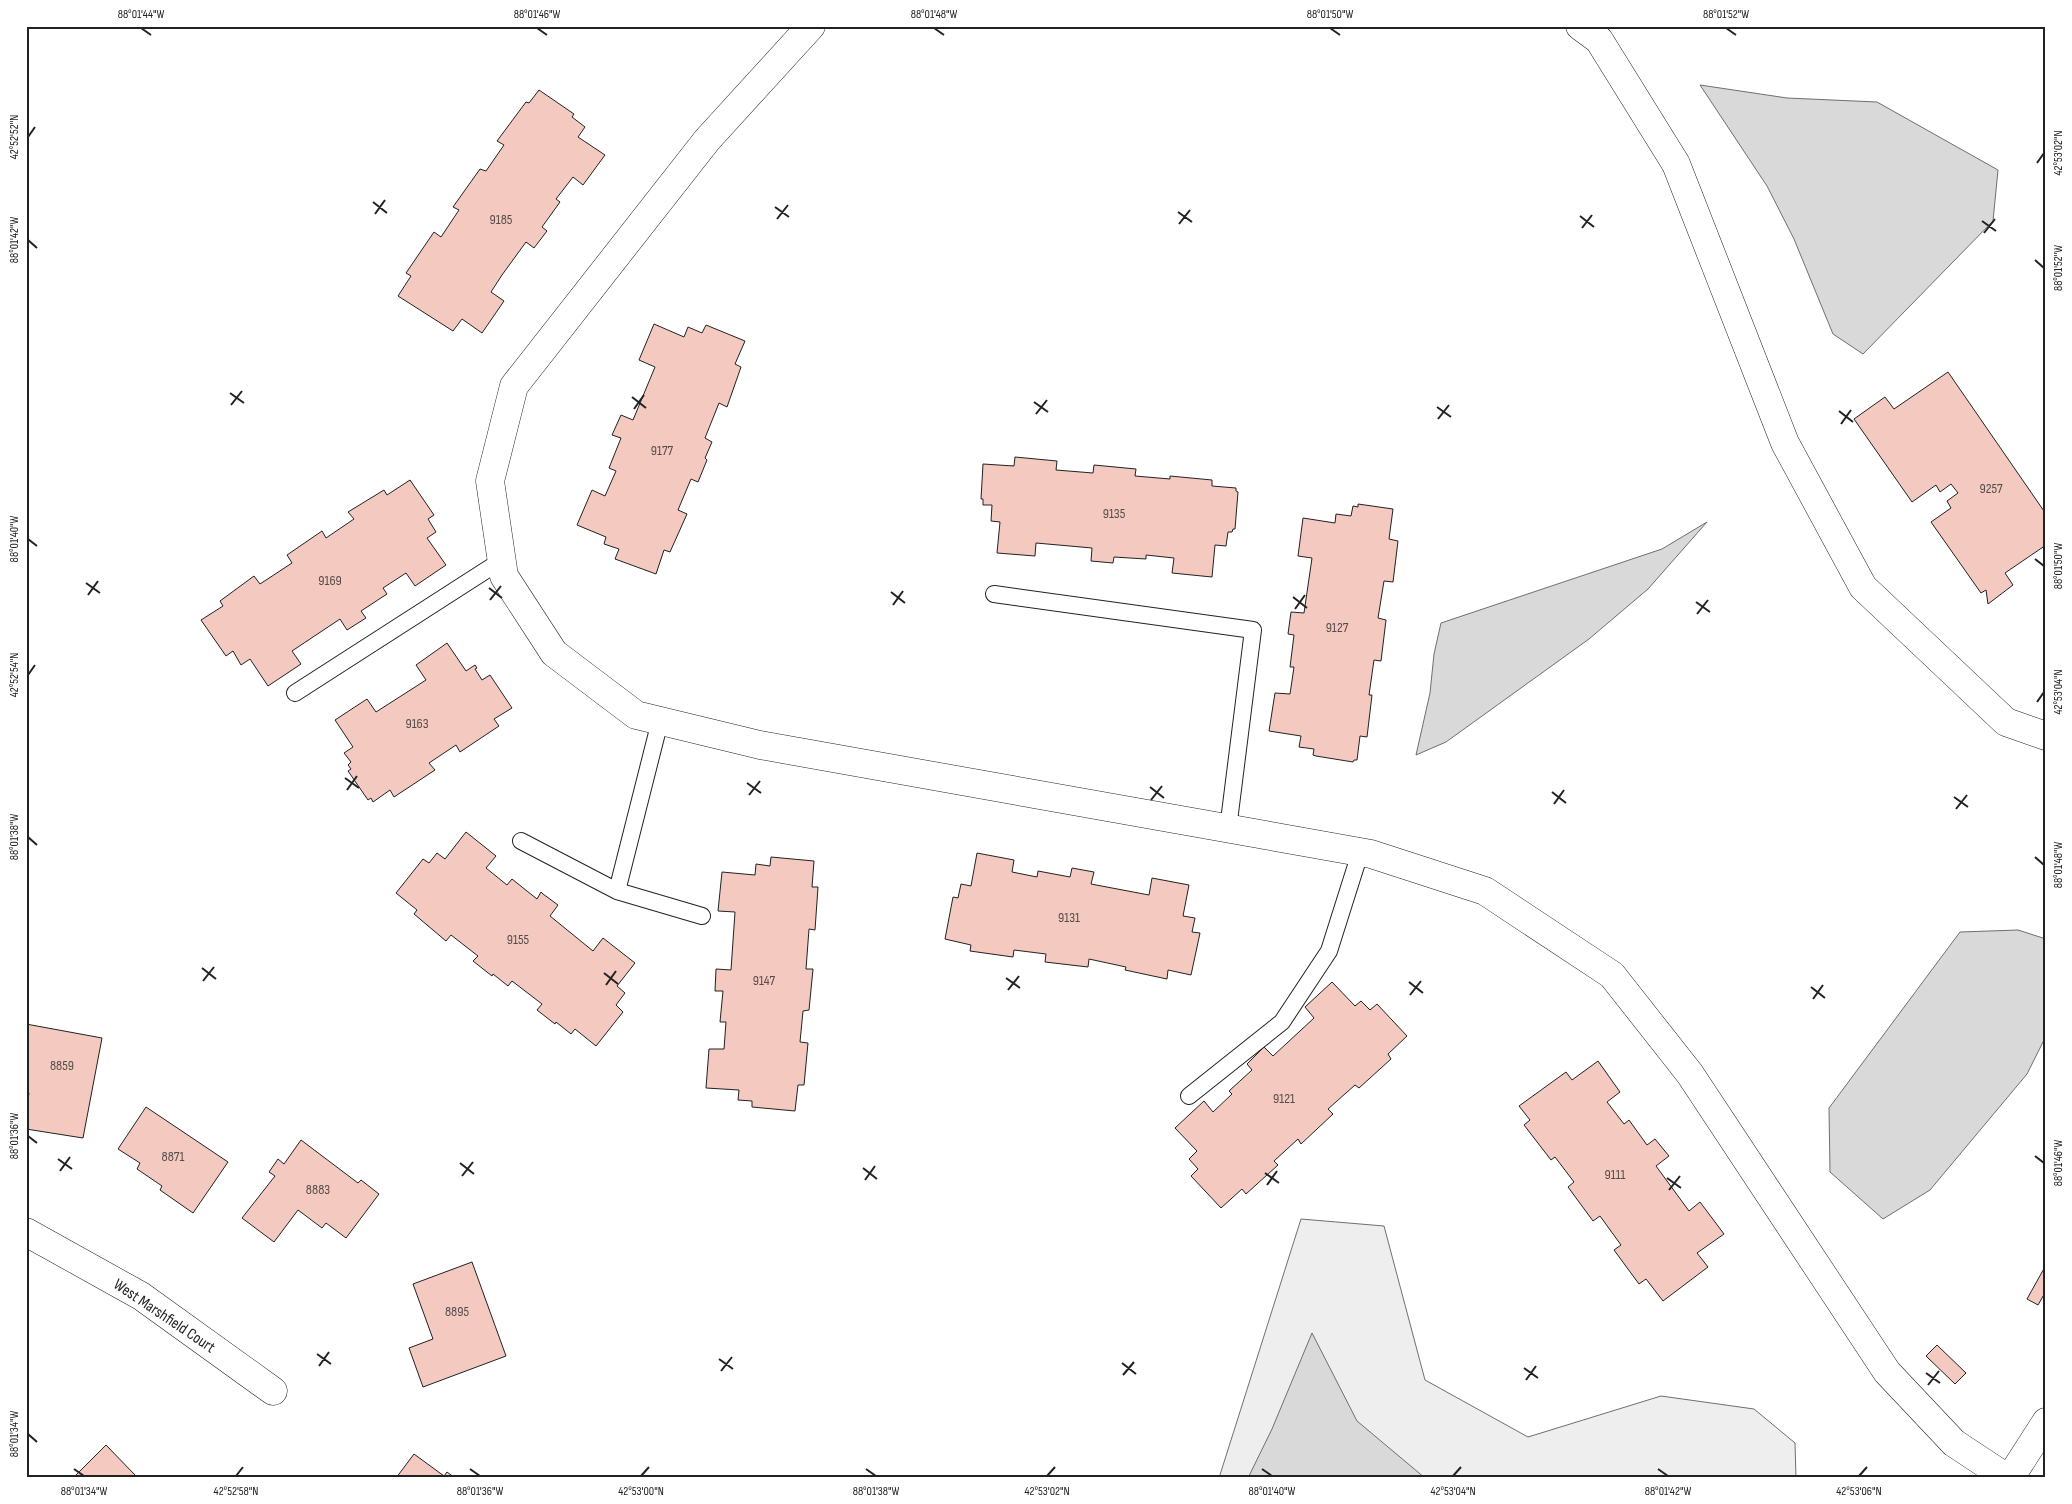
<svg xmlns="http://www.w3.org/2000/svg" width="2072" height="1504" viewBox="0 0 2072 1504" font-family="'Sofia Sans Condensed',sans-serif">
  <style>
    .green { fill: #eee; stroke: #6f6f6f }
    .water { fill: #d9d9d9; stroke: #6f6f6f }
    .building { fill: #f3c9c0; stroke: #222 }
    .lines { fill: none; stroke-linecap: round; stroke-linejoin: round }
    .lane-casing { stroke: #222; stroke-width: 18 }
    .street-casing { stroke: #222; stroke-width: 29 }
    .lane { stroke: #fff; stroke-width: 16 }
    .street { stroke: #fff; stroke-width: 28 }
    .ticks { fill: none; stroke: #222; stroke-width: 2 }
    .labels { text-anchor: middle; stroke-width: 4; stroke-linejoin: round; paint-order: stroke }
    .number-label { font-size: 14px; fill: #564c4a }
    .street-label { font-size: 16px; fill: #222; stroke: #fff }
    .neatline { fill: none; stroke: #222; stroke-width: 2 }
    .ticks-label { font-size: 12px; text-anchor: middle; fill: #222 }
  </style>
  <rect width="100%" height="100%" fill="#fff"/>
  <path class="green" d="M1301,1219L1384,1226L1425,1380L1528,1437L1661,1396L1754,1409L1795,1443L1796,1478H1219Z"/>
  <path class="water" d="M1700,85L1787,98L1877,102L1998,170L1993,221L1863,354L1833,334L1794,239L1767,186Z
    M1707,522L1648,589L1589,639L1446,742L1416,755L1430,693L1434,654L1441,623L1662,549Z
    M2018,930L2046,939V1036L2027,1074L1930,1190L1883,1219L1830,1172L1829,1108L1960,932Z
    M1312,1333L1357,1421L1425,1478H1248L1272,1429Z"/>
  <path class="building" d="M539,90L574,114L572,117L585,127L578,137L605,155L583,185L573,177L556,199L560,202L542,227L547,231L534,248L526,242L502,275L491,292L504,301L482,333L462,319L453,331L398,296L411,276L406,273L434,232L441,237L459,210L453,207L480,169L486,171L504,145L497,141L526,102L529,103Z
    M654,324L684,337L688,327L702,333L706,325L745,341L735,364L741,367L727,407L719,403L705,438L712,442L705,458L707,460L698,482L691,479L678,510L687,514L670,552L664,550L656,574L615,559L619,549L604,544L606,537L577,525L592,490L605,496L616,471L609,468L621,438L612,435L621,415L633,420L655,367L639,360Z
    M1948,372L2046,514V545L2005,573L2013,585L1988,604L1986,590L1981,593L1931,522L1951,508L1947,501L1958,493L1951,484L1940,492L1936,485L1912,502L1854,419L1885,397L1894,409Z
    M1015,457L1057,461L1056,470L1093,473L1094,465L1136,469L1135,476L1170,479V476L1212,480V486L1236,488V491L1238,492L1235,529H1233L1232,532H1228L1226,546L1215,545L1212,577L1172,573L1174,558L1146,555V559L1114,557L1113,563L1091,561L1092,548L1036,543L1035,556L997,553L1000,522L991,521L992,505H983V499H981L983,464L1014,466Z
    M410,480L434,515L428,519L436,532L427,538L446,565L415,586L406,573L383,588L387,594L361,611L366,618L347,630L340,619L292,651L301,664L268,686L250,659L241,665L233,651L226,656L201,620L223,606L220,601L254,576L260,584L292,563L287,555L322,531L326,538L354,519L348,512L384,490L387,495Z
    M1358,504L1393,509L1389,539L1398,541L1393,582L1384,581L1378,618L1386,620L1381,661L1374,660L1369,695H1372L1367,737L1360,736L1357,760H1354L1353,762L1316,756L1313,755L1314,749L1299,747L1301,736L1269,731L1275,693L1290,694L1294,667H1290L1294,635L1288,634L1291,612L1304,613L1312,558L1298,556L1303,518L1335,523L1336,514L1351,516L1353,506L1358,507Z
    M447,643L466,671L475,665L477,668L475,669L482,680L490,675L512,708L494,719L499,726L460,752L456,745L429,763L435,770L394,797L390,790L373,802L371,798L368,800L348,771L351,769L348,765L351,762L344,753L353,747L335,720L367,699L376,712L426,680L416,665Z
    M466,832L496,856L486,868L507,885L512,879L537,899L541,892L543,894L558,905L550,916L593,951L603,938L635,963L617,986L625,993L616,1005L623,1012L596,1046L575,1029L571,1034L556,1022L555,1024L537,1010L542,1004L512,981L508,986L493,974L492,976L473,961L478,956L451,935L446,941L414,914L417,910L396,893L423,859L429,863L437,853L445,859Z
    M977,853L1014,860L1012,872L1037,877L1038,871L1070,877L1072,868L1094,872L1091,884L1149,895L1152,878L1189,885L1183,916L1195,918L1192,932L1200,933L1191,975L1168,970L1167,979L1125,970L1126,967L1089,959L1088,967L1045,962L1046,954L1014,950L1013,957L970,951L971,945L945,939L953,897L958,898L961,884L971,886Z
    M771,857L814,861L812,887H818L815,930L809,929L806,969H813L809,1010L803,1011L800,1042L808,1043L804,1085H798L795,1111L752,1107V1101L738,1100L739,1090L706,1088L709,1049H724L726,1022H720L723,991H715L716,969L731,970L735,912L718,911L722,872L755,875L756,864L770,866Z
    M1332,982L1355,1006L1361,1001L1370,1010L1377,1004L1407,1036L1388,1054L1391,1059L1359,1088L1355,1085L1328,1109L1333,1114L1301,1144L1298,1139L1274,1161L1278,1165L1246,1194L1242,1189L1221,1208L1191,1176L1198,1169L1189,1159L1197,1151L1175,1128L1204,1101L1213,1112L1232,1094L1229,1091L1252,1070L1247,1064L1264,1047L1273,1056L1314,1018L1305,1007Z
    M26,1024L102,1038L83,1138L26,1129V1110L29,1093H26Z
    M1598,1061L1620,1092L1607,1102L1624,1124L1629,1120L1647,1145L1655,1139L1669,1156L1656,1166L1689,1211L1700,1202L1724,1234L1697,1253L1708,1267L1663,1301L1646,1279L1639,1284L1614,1250L1621,1245L1600,1216L1593,1221L1568,1187L1574,1182L1555,1157L1551,1160L1524,1125L1530,1120L1519,1106L1566,1072L1572,1080Z
    M146,1107L228,1162L193,1213L160,1190L162,1186L137,1169L140,1163L118,1149Z
    M301,1140L358,1183L361,1180L379,1194L346,1238L326,1223L322,1228L298,1210L274,1242L242,1218L275,1176L269,1172L278,1159L284,1164Z
    M472,1262L506,1356L423,1387L409,1348L433,1339L413,1284Z
    M2046,1265V1291L2038,1305L2027,1299Z
    M1937,1345L1966,1373L1955,1384L1926,1356Z
    M106,1445L135,1475L134,1478H73Z
    M414,1454L444,1476L447,1472L455,1478H396Z"/>
  <g class="lines">
    <g class="lane-casing">
      <path id="lane" d="M994,594L1253,630L1228,829
        M295,693L502,560
        M660,721L617,891L702,916
        M521,841L617,891
        M1189,1096L1282,1022L1329,951L1360,853"/>
    </g>
    <g class="street-casing">
      <path id="street" d="M811,26L707,140L514,386L490,481L504,576L554,653L636,715L760,745L1371,854L1485,891L1612,975L1690,1074L1887,1372L1954,1443L2007,1478
        M1580,26L1599,40L1676,164L1785,443L1863,587L2006,722L2046,736
        M26,1232L141,1296L273,1391
        M2010,1478L2046,1422"/>
    </g>
    <use href="#lane" class="lane"/>
    <use href="#street" class="street"/>
  </g>
  <path class="ticks" d="M141,28L151,35M537,28L547,35M934,28L944,35M1330,28L1340,35M1726,28L1736,35M28,137L35,127M2037,163L2044,153M373,202L387,213M775,207L789,217M1178,212L1192,222M375,214L385,200M1580,216L1594,227M777,219L788,205M1982,221L1996,231M1179,224L1190,210M1582,228L1592,215M1984,233L1995,219M28,240L37,248M2035,260L2044,268M230,393L244,403M632,397L646,408M1034,402L1048,412M231,405L242,391M1437,407L1451,417M634,409L644,395M1839,411L1853,422M1036,414L1047,400M1438,419L1449,405M1841,424L1851,410M28,539L37,546M2035,559L2044,566M86,583L100,593M489,588L502,598M891,592L905,603M88,595L98,581M1293,597L1307,608M490,600L501,586M1696,602L1710,612M893,605L903,591M1295,609L1305,595M1697,614L1708,600M28,675L35,665M2037,702L2044,692M345,778L359,788M747,783L761,793M1150,787L1164,798M347,790L357,776M1552,792L1566,803M749,795L760,781M1954,797L1968,807M1151,800L1162,786M1554,804L1564,790M1956,809L1967,795M28,837L37,845M2035,857L2044,865M202,968L216,979M604,973L618,984M1006,978L1020,988M203,981L214,967M1409,982L1423,993M606,985L616,971M1811,987L1825,998M1008,990L1019,976M1410,995L1421,981M1813,999L1823,985M28,1136L37,1143M2035,1156L2044,1163M58,1159L72,1169M460,1163L474,1174M863,1168L877,1179M60,1171L70,1157M1265,1173L1279,1183M462,1176L473,1162M1667,1178L1681,1188M865,1180L875,1166M1267,1185L1277,1171M1669,1190L1680,1176M317,1354L331,1364M719,1359L733,1369M1122,1363L1136,1374M319,1366L329,1352M1524,1368L1538,1378M721,1371L732,1357M1926,1373L1940,1383M1123,1375L1134,1362M1526,1380L1536,1366M1928,1385L1939,1371M28,1434L37,1442M74,1469L84,1476M470,1469L480,1476M866,1469L876,1476M1262,1469L1272,1476M1658,1469L1668,1476M236,1476L243,1467M641,1476L649,1467M1047,1476L1055,1467M1453,1476L1461,1467M1859,1476L1867,1467"/>
  <g class="labels">
    <g class="number-label">
      <text x="501" y="224">9185</text>
      <text x="662" y="455">9177</text>
      <text x="1991" y="493">9257</text>
      <text x="1114" y="518">9135</text>
      <text x="330" y="585">9169</text>
      <text x="1337" y="632">9127</text>
      <text x="417" y="728">9163</text>
      <text x="1069" y="922">9131</text>
      <text x="518" y="944">9155</text>
      <text x="764" y="985">9147</text>
      <text x="62" y="1070">8859</text>
      <text x="1284" y="1103">9121</text>
      <text x="173" y="1161">8871</text>
      <text x="1615" y="1179">9111</text>
      <text x="318" y="1194">8883</text>
      <text x="457" y="1316">8895</text>
    </g>
    <g class="street-label">
      <text transform="translate(165 1315) rotate(34)" y="6">West Marshfield Court</text>
    </g>
  </g>
  <rect width="2072" height="1504" fill="none" stroke="#ffffff" stroke-width="55"/>
  <rect x="28" y="28" width="2016" height="1448" class="neatline"/>
  <g class="ticks-label">
    <text x="141" y="18">88°01'44"W</text>
    <text x="537" y="18">88°01'46"W</text>
    <text x="934" y="18">88°01'48"W</text>
    <text x="1330" y="18">88°01'50"W</text>
    <text x="1726" y="18">88°01'52"W</text>
    <text transform="translate(14 137) rotate(-90)" y="4">42°52'52"N</text>
    <text transform="translate(2058 153) rotate(-90)" y="4">42°53'02"N</text>
    <text transform="translate(14 240) rotate(-90)" y="4">88°01'42"W</text>
    <text transform="translate(2058 268) rotate(-90)" y="4">88°01'52"W</text>
    <text transform="translate(14 539) rotate(-90)" y="4">88°01'40"W</text>
    <text transform="translate(2058 566) rotate(-90)" y="4">88°01'50"W</text>
    <text transform="translate(14 675) rotate(-90)" y="4">42°52'54"N</text>
    <text transform="translate(2058 692) rotate(-90)" y="4">42°53'04"N</text>
    <text transform="translate(14 837) rotate(-90)" y="4">88°01'38"W</text>
    <text transform="translate(2058 865) rotate(-90)" y="4">88°01'48"W</text>
    <text transform="translate(14 1136) rotate(-90)" y="4">88°01'36"W</text>
    <text transform="translate(2058 1163) rotate(-90)" y="4">88°01'46"W</text>
    <text transform="translate(14 1434) rotate(-90)" y="4">88°01'34"W</text>
    <text x="84" y="1495">88°01'34"W</text>
    <text x="236" y="1495">42°52'58"N</text>
    <text x="480" y="1495">88°01'36"W</text>
    <text x="641" y="1495">42°53'00"N</text>
    <text x="876" y="1495">88°01'38"W</text>
    <text x="1047" y="1495">42°53'02"N</text>
    <text x="1272" y="1495">88°01'40"W</text>
    <text x="1453" y="1495">42°53'04"N</text>
    <text x="1668" y="1495">88°01'42"W</text>
    <text x="1859" y="1495">42°53'06"N</text>
  </g>
</svg>
